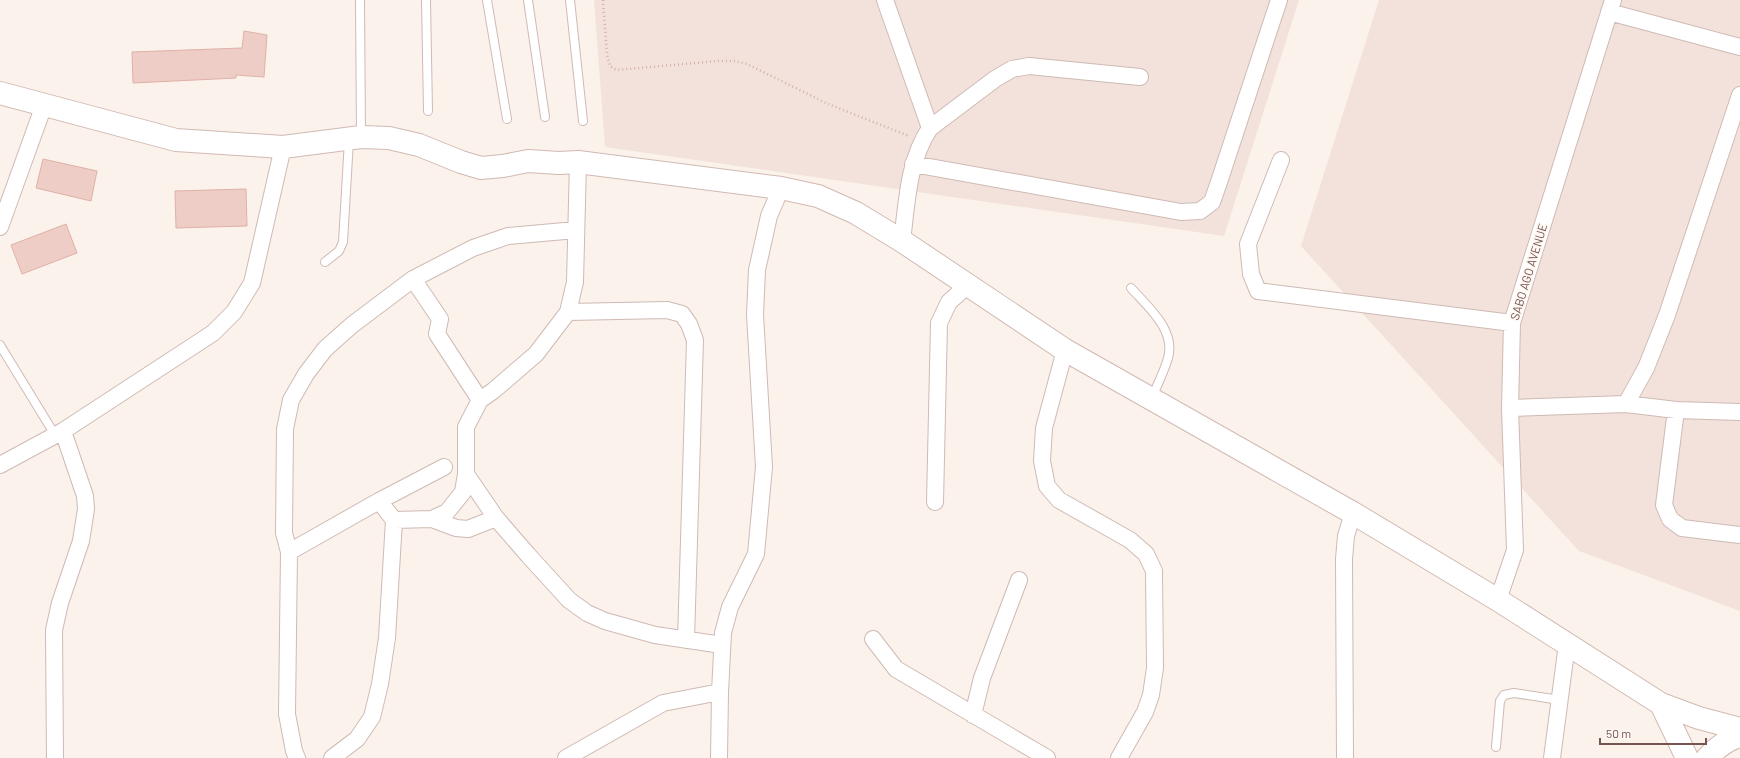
<svg xmlns="http://www.w3.org/2000/svg" width="1740" height="758" viewBox="0 0 1740 758" font-family="Barlow,sans-serif">
  <style>
    .residential { fill: #f2e2db }
    .building { fill: #eecdc6; stroke: #dfb1a7 }
    .lines { fill: none; stroke-linecap: round; stroke-linejoin: round }
    .lane-casing { stroke: #cfbab4; stroke-width: 10 }
    .street-casing { stroke: #cfbab4; stroke-width: 18 }
    .secondary-casing { stroke: #d1b9b2; stroke-width: 24 }
    .path { stroke: #d3b0a8; stroke-width: 2.5; stroke-dasharray: 1 3; stroke-linecap: butt }
    .lane { stroke: #fff; stroke-width: 8 }
    .street { stroke: #fff; stroke-width: 16 }
    .secondary { stroke: #fff; stroke-width: 22 }
    .labels { text-anchor: middle; stroke-width: 3.5; stroke-linejoin: round; paint-order: stroke }
    .street-label { font-size: 12px; fill: #745550; stroke: #fef7f2 }
  </style>
  <rect width="100%" height="100%" fill="#fbf2ec"/>
  <path class="residential" d="M594,0H1299L1224,236L605,147Z
    M1379,0H1740V611L1579,551L1301,246Z"/>
  <path class="building" d="M244,31L267,35L264,77L236,75V78L133,83L132,52L242,48Z
    M43,159L97,171L91,201L36,188Z
    M246,189L247,226L176,228L175,191Z
    M66,224L77,253L22,274L11,245Z"/>
  <g class="lines">
    <g class="lane-casing">
      <path id="lane" d="M360,0L361,136
        M426,0L428,111
        M487,0L507,119
        M528,0L545,117
        M570,0L583,121
        M325,262L339,251L343,242L349,140
        M1131,288C1148,307 1176,330 1168,358C1164,372 1157,385 1152,398
        M0,345L55,435
        M1496,747L1500,701L1504,695L1514,693L1560,700"/>
    </g>
    <g class="street-casing">
      <path id="street" d="M885,0L930,128C908,161 907,202 902,241
        M1609,12L1740,47
        M930,128L995,79L1012,69L1029,66L1140,77
        M1281,160L1248,244L1251,274L1258,291L1512,323
        M913,164L1181,212L1200,211L1212,202L1219,182L1279,0
        M0,227L44,105
        M413,279L440,319L437,334L480,400
        M568,312L667,310L682,314L689,324L695,340L686,640
        M1065,350L1044,428L1042,461L1047,486L1059,500L1130,540L1146,554L1154,571L1155,668L1151,695L1145,712L1119,758
        M1626,404L1646,368L1667,315L1740,95
        M1510,408L1626,404L1676,410L1740,412
        M1676,410L1664,505L1670,519L1682,528L1740,535
        M0,465L63,431L213,333L234,312L252,283L283,147
        M466,474L496,518L528,555L569,600L587,613L605,621L655,635L722,645
        M379,501L444,467
        M935,502L939,323L949,302L968,285
        M432,519L456,528L468,529L496,518
        M394,520L432,519L447,512L463,492L466,474V427L480,400L493,391L536,354L568,312L575,282L578,162
        M289,552L284,533L285,429L291,400L306,374L325,349L352,325L413,279L473,248L508,236L576,230
        M1498,600L1515,550L1510,408L1512,323L1613,0
        M873,639L896,669L1047,758
        M973,715L982,678L1019,580
        M55,758L54,630L60,603L81,541L86,509L85,496L63,431
        M297,758L294,751L287,714L289,552L379,501L394,520L387,638L380,684L372,717L357,739L332,758
        M566,758L663,703L720,692
        M719,758L720,692L723,633L730,607L756,554L764,467L755,315L757,270L769,216L781,188
        M1345,758L1344,559L1346,536L1353,513
        M1552,758L1567,644"/>
    </g>
    <g class="secondary-casing">
      <path id="secondary" d="M0,93L176,140L283,147L361,137L389,138L419,145L461,162L481,168L503,166L528,161L559,163L578,162L781,188L818,196L856,213L902,241L1065,350L1353,513L1498,600L1661,704L1699,718L1740,729
        M1661,704L1687,758
        M1707,758C1716,748 1726,740 1740,736"/>
    </g>
    <path class="path" d="M603,0L607,54L610,66L616,70L718,61H735L747,64L828,104L909,136"/>
    <use href="#lane" class="lane"/>
    <use href="#street" class="street"/>
    <use href="#secondary" class="secondary"/>
  </g>
  <g class="labels">
    <g class="street-label">
      <text transform="translate(1529 272) rotate(-73)" y="4">SABO AGO AVENUE</text>
    </g>
  </g>
  <path d="M1600 738v6h106v-6" fill="none" stroke="#745550" stroke-width="2"/>
  <text x="1606" y="738" font-size="12" fill="#745550" stroke="#fef7f2" stroke-width="3" paint-order="stroke">50 m</text>
</svg>
